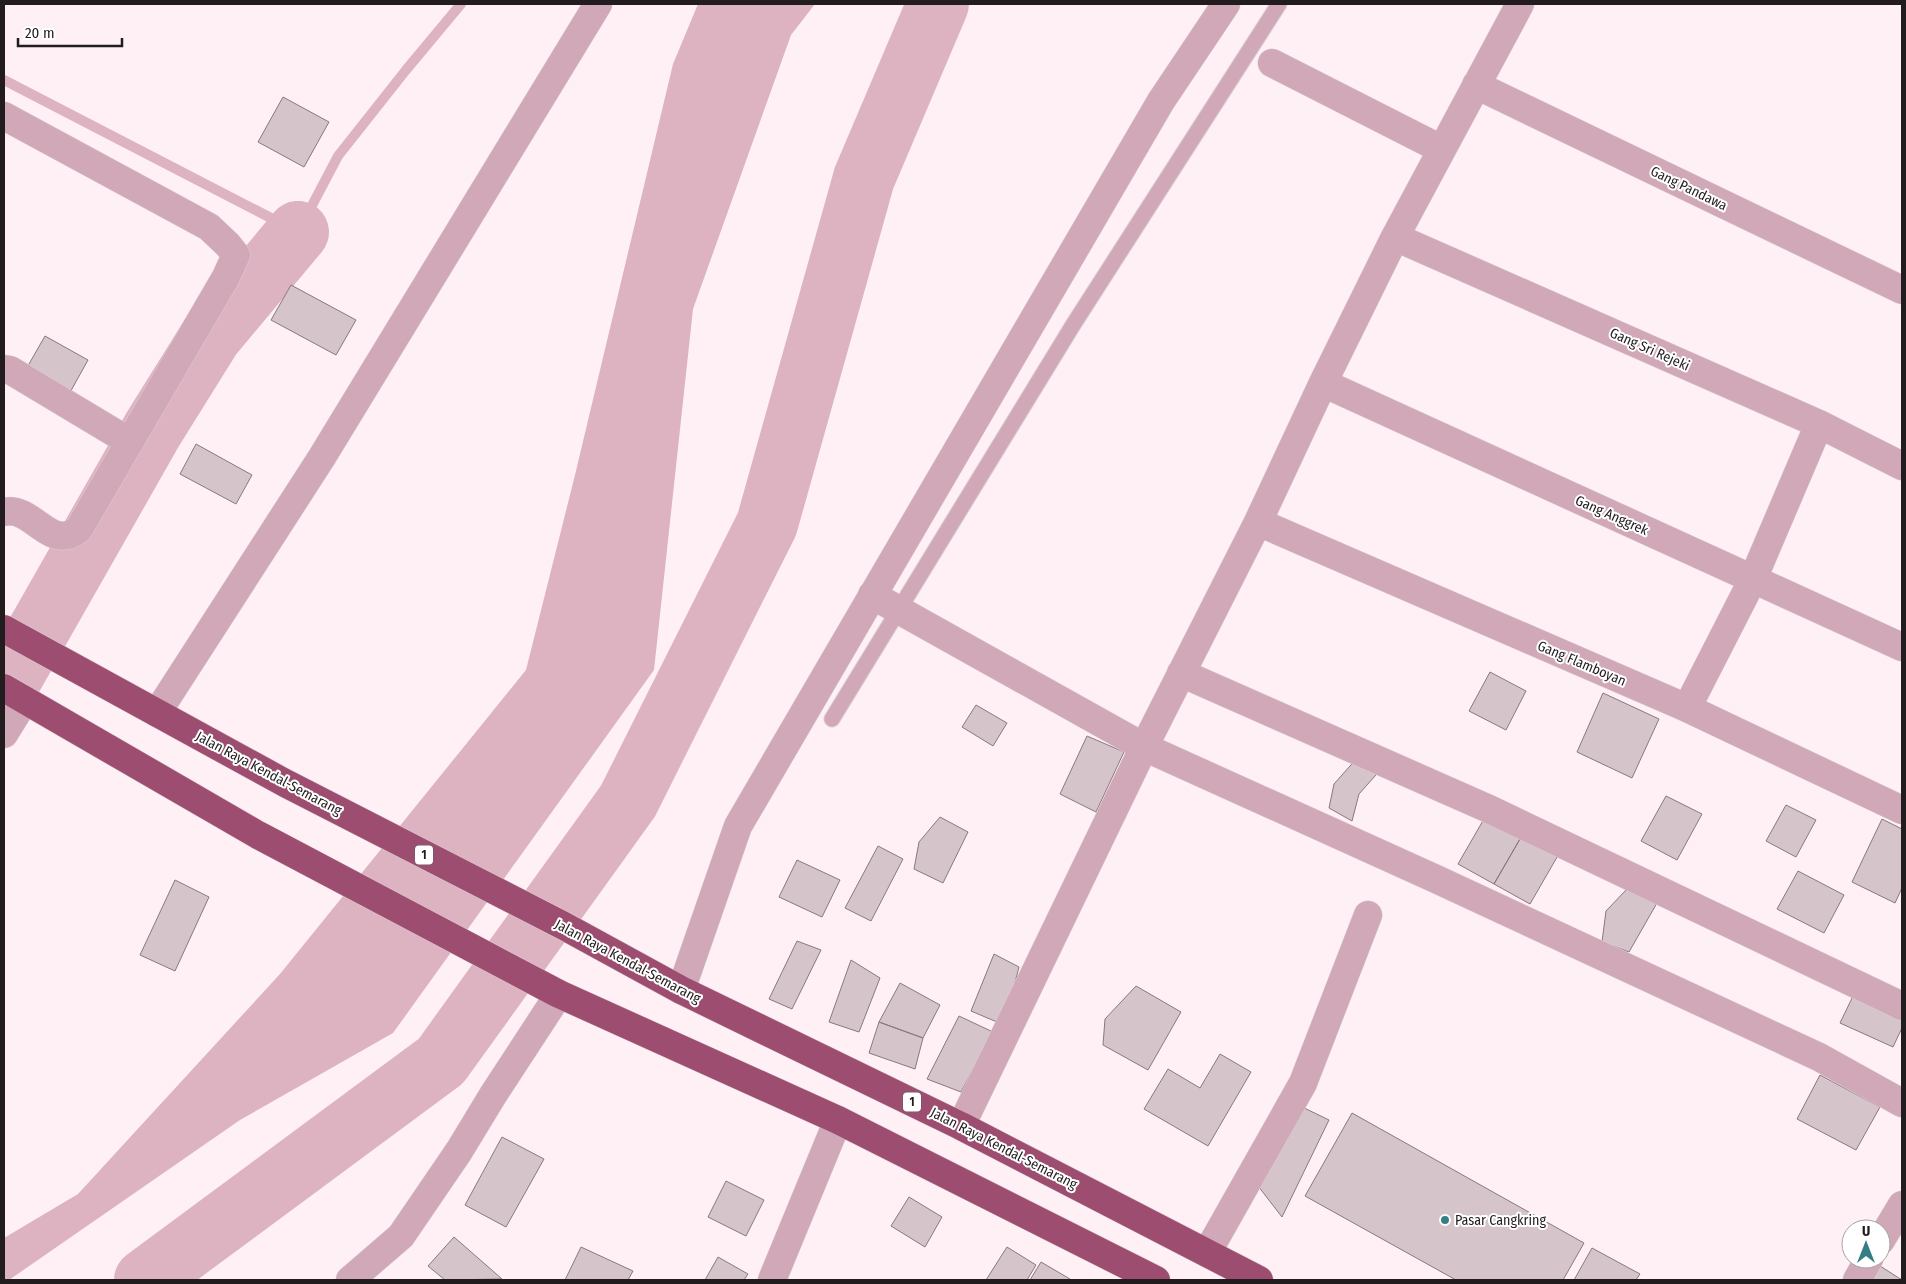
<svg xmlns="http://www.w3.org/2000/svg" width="1906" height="1284" viewBox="0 0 1906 1284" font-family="'Fira Sans Condensed',sans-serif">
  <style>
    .water { fill: #ddb3c2 }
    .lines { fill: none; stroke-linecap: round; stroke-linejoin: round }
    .stream { stroke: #ddb3c2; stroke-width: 10 }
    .river { stroke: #ddb3c2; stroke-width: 62 }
    .building { fill: #d5c4ca; stroke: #89797f }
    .lane-casing { stroke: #dbced3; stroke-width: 17 }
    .street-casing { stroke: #dbced3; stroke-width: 29 }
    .highway-casing { stroke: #dbced3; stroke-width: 29 }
    .lane { stroke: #d0a8b7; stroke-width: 15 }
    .street { stroke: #d0a8b7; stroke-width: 28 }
    .highway { stroke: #9d4e70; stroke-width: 28 }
    .poi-dot { fill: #367e85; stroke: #fff; stroke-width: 2 }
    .labels { text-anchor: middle; stroke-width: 4; stroke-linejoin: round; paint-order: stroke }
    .shield { fill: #fff; stroke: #646062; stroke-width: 1 }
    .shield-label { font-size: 12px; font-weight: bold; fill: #221c1e }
    .street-label { font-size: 14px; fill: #221c1e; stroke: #fff }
    .poi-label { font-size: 14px; fill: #221c1e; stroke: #fff; text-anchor: start }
  </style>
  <rect width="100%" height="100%" fill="#fef0f5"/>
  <path class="water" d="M698,4H815L791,35L693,309L654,670L393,1033L240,1120L9,1280H4V1238L78,1194L280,974L526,670L575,475L673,64Z"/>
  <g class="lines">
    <path class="stream" d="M4,80L298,232L338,156L406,70L461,4"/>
    <path class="river" d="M4,691L153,429L211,336L298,232
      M145,1280L441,1061L628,801L767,524L864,178L938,4"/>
  </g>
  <path class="building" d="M283,97L329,122L304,167L258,142Z
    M291,285L356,320L336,355L271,320Z
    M45,336L88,360L68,396L25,371Z
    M196,444L252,475L236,504L180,474Z
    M1490,672L1526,691L1506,730L1469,711Z
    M1603,693L1659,719L1632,778L1577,752Z
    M976,705L1007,723L993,746L962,727Z
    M1087,736L1124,752L1096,812L1060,794Z
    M1358,757L1383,767L1359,794L1352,821L1329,808L1334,784Z
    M1666,796L1702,814L1677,860L1641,841Z
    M1786,805L1816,820L1796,857L1766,841Z
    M1488,812L1524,832L1494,884L1458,864Z
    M940,817L968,832L943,883L914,869L919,842Z
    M1882,819L1902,829V888L1895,903L1852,882Z
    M1524,832L1560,852L1530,904L1494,884Z
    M878,846L903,859L871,921L845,908Z
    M797,860L840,880L822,917L779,897Z
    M1798,871L1844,895L1824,933L1777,909Z
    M175,880L209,897L175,971L140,955Z
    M1627,889L1657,903L1629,952L1602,942L1606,911Z
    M797,941L821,950L792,1009L769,999Z
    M994,954L1019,967L1004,1025L971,1011Z
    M851,960L880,978L859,1032L829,1022Z
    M900,983L940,1005L923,1038L879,1022Z
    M1136,986L1181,1012L1148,1070L1103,1045L1105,1019Z
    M1854,994L1902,1016V1028L1893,1047L1840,1023Z
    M959,1016L993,1032L961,1092L927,1079Z
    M879,1022L923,1038L915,1069L869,1053Z
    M1220,1054L1251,1072L1208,1146L1144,1109L1168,1069L1200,1088Z
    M1820,1075L1880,1107L1856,1150L1797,1119Z
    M1298,1105L1329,1120L1282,1217L1258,1186Z
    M1352,1113L1584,1243L1563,1280H1456L1305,1196Z
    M502,1137L544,1159L506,1227L465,1205Z
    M726,1181L764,1200L746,1236L708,1217Z
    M909,1197L942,1217L925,1247L891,1226Z
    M454,1237L502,1279L445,1280L428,1266Z
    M581,1247L633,1271L628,1280H565Z
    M1007,1247L1036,1265L1027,1280H986Z
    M1592,1248L1640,1274L1636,1280H1574Z
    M718,1257L748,1274L744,1280H705Z
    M1041,1262L1070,1279L1069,1280H1030Z
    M1877,1264L1902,1280H1867Z"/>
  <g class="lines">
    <g class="lane-casing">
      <path id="lane" d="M832,719L1073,325L1279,4"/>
    </g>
    <g class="street-casing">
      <path id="street" d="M1272,63L1441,149
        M1476,85L1902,290
        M4,116L209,227L228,245L236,255L226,277L79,529C76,531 72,534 68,535C45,541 29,506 4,512
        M1395,237L1819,424L1902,466
        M4,369L10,370L130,442
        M1323,383L1902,647
        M1258,522L1687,708L1902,810
        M872,595L1144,747L1436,879L1819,1057L1902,1103
        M1181,673L1489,809L1902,1006
        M1687,708L1753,579L1819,424
        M157,713L322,457L598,4
        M4,734L25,700
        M681,990L738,826L1161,101L1226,4
        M961,1126L1144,747L1258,522L1323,383L1395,237L1520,4
        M1881,1240L1902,1205
        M1207,1253L1303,1083L1368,915
        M350,1280L401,1236L459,1151L493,1095L559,994
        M772,1280L838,1120
        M1857,1280L1869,1259"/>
    </g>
    <g class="highway-casing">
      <path id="highway" d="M4,629L285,783L564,926L681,990L961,1126L1259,1280
        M4,688L258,835L559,994L838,1120L1156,1280"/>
    </g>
    <use href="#lane" class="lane"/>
    <use href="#street" class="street"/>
    <use href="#highway" class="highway"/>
  </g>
  <circle class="poi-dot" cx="1445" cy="1220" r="5"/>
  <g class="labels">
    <g class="shield">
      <rect x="415" y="845.5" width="18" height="19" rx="4"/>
      <rect x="903" y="1092.5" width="18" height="19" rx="4"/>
    </g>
    <g class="shield-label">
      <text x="424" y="859">1</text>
      <text x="912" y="1106">1</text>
    </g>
    <g class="street-label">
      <text transform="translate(1689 188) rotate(26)" y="5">Gang Pandawa</text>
      <text transform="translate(1650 349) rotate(24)" y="5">Gang Sri Rejeki</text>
      <text transform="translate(1612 515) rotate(24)" y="5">Gang Anggrek</text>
      <text transform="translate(1582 663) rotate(23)" y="5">Gang Flamboyan</text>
      <text transform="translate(269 773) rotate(28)" y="5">Jalan Raya Kendal-Semarang</text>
      <text transform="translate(628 961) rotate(28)" y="5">Jalan Raya Kendal-Semarang</text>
      <text transform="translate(1004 1148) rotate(27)" y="5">Jalan Raya Kendal-Semarang</text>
    </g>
    <g class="poi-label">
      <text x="1455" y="1225">Pasar Cangkring</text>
    </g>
  </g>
  <rect width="1906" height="1284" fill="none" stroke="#221c1e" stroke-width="10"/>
  <g transform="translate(1866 1244)"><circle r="24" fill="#ffffff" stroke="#a7a4a5"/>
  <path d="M0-4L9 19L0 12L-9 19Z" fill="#367e85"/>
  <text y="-8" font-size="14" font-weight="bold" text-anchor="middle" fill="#221c1e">U</text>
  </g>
  <path d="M18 38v8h104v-8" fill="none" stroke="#221c1e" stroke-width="2.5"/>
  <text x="25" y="38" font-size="15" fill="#221c1e" stroke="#ffffff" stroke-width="4" paint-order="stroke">20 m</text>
</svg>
